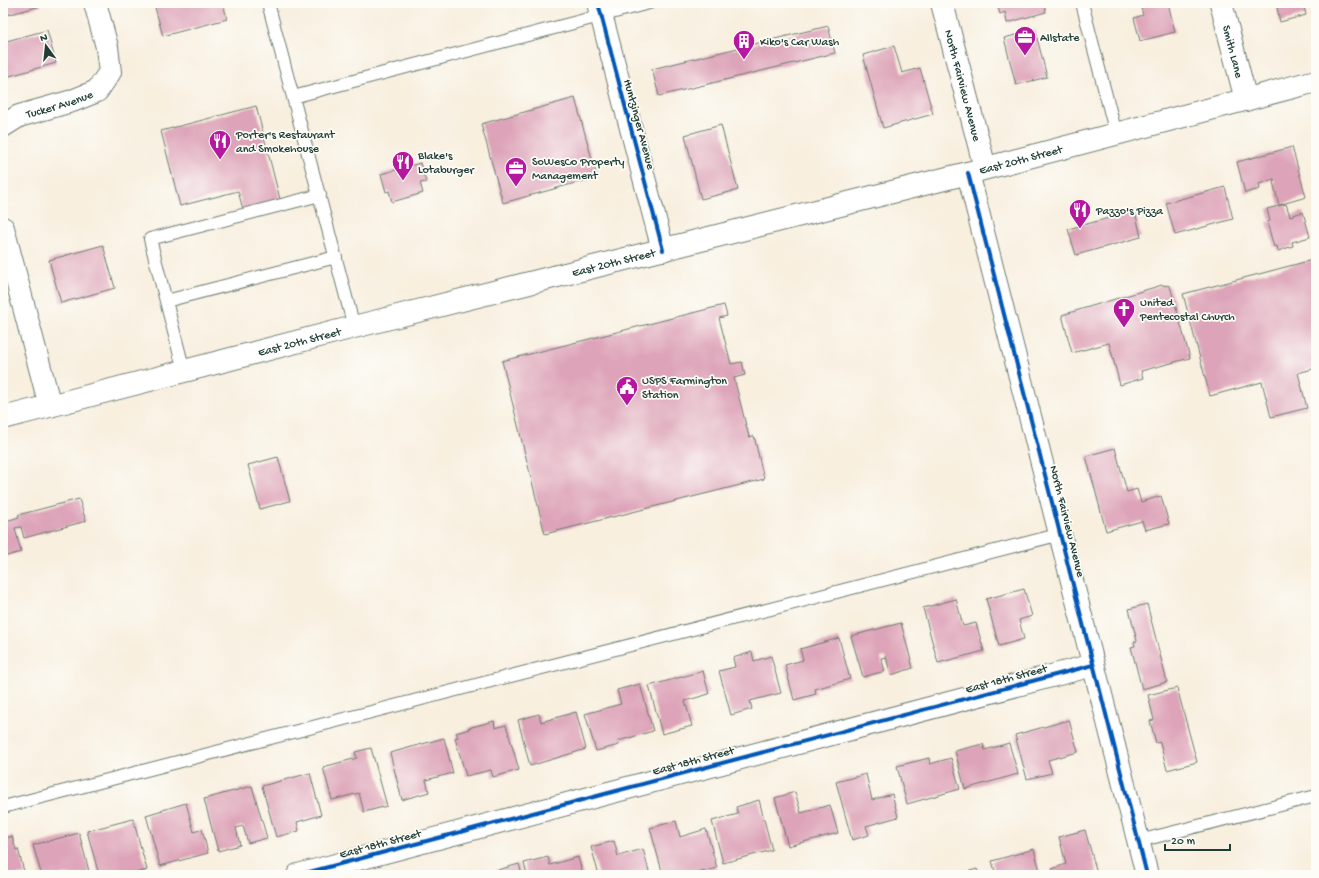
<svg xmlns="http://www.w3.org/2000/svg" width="1319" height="878" viewBox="0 0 1319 878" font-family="'Gochi Hand',sans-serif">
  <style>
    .building { fill: #dda3b8 }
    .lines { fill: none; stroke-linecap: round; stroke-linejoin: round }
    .service-casing { stroke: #6b7b70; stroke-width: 14 }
    .minor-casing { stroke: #6b7b70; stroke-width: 24 }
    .tertiary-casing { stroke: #6b7b70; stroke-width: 24 }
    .secondary-casing { stroke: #6b7b70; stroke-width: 24 }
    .service { stroke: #fff; stroke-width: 12 }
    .minor { stroke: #fff; stroke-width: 22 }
    .tertiary { stroke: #fff; stroke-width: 22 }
    .secondary { stroke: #fff; stroke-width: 22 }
    .cycleway-casing { stroke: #fdfcf7; stroke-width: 6 }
    .cycleway { stroke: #0057b8; stroke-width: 4 }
    .labels { text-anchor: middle; stroke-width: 3.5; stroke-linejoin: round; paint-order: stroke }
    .poi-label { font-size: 12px; fill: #1f3d34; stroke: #fdfcf7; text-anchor: start }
    .street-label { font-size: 12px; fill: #1f3d34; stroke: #fdfcf7 }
  </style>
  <rect width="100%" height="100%" fill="#fdfcf7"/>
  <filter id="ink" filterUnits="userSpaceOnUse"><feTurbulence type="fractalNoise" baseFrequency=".025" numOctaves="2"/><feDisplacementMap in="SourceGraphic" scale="8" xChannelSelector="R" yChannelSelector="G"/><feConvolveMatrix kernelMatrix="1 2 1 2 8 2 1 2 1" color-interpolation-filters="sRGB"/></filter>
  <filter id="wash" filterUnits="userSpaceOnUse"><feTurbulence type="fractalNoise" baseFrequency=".012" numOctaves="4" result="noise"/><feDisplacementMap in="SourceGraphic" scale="16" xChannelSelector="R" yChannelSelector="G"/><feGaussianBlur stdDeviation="0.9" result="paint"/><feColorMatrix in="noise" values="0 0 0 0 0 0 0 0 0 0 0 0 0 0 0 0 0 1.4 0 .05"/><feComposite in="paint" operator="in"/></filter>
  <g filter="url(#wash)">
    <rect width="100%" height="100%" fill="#f8efdf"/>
    <g id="blocks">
      <path class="building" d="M3,3H41V6L3,16Z
        M158,3H223L227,19L163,36L154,4Z
        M997,3H1044L1046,12L1007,23L1005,12L1000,14Z
        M1146,3H1168L1175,32L1140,41L1134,18L1143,15L1140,4Z
        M1276,3H1303L1306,15L1280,22Z
        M828,26L835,53L659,96L652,69Z
        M47,30L56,63L6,77L3,65V42Z
        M1035,30L1047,77L1016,85L1004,38Z
        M894,46L902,73L920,68L933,114L883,128L863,55Z
        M575,98L597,177L503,203L481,124Z
        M256,106L281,203L244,213L238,191L180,206L161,131Z
        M721,125L738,190L701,199L685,135Z
        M1292,147L1306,197L1279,205L1273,182L1275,181L1274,179L1259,184L1260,189L1245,193L1237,162Z
        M420,163L426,182L420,183L423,193L392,202L389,191L386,192L381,174Z
        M1225,187L1233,219L1175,235L1166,203Z
        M1286,204L1290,216L1303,212L1310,237L1292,242L1293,246L1278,251L1277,246L1274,247L1267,222L1270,221L1267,209Z
        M1135,211L1141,237L1076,255L1068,229Z
        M103,245L115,288L61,303L49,260Z
        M1316,259V368L1298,373L1307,408L1271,417L1262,382L1210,396L1183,294Z
        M1162,285L1170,286L1190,358L1141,371L1143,378L1120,385L1109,343L1072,353L1062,315Z
        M724,305L727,316L719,318L731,364L742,362L745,375L734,378L749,437L754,436L764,479L545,534L502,361Z
        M1115,448L1127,492L1137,489L1141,502L1161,496L1169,524L1145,530L1142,521L1106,531L1086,456Z
        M278,457L290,501L260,509L248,465Z
        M79,499L86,521L24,538L21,527L15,528L21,552L3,557V522L19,517L18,515Z
        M1024,589L1032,616L1019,620L1024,639L999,646L986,599Z
        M956,599L963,626L976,623L984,651L938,663L923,608Z
        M1147,604L1167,682L1142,689L1131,647L1135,646L1134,642L1137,641L1129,609Z
        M901,623L913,668L891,675L886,657L881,658L885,671L863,677L851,636Z
        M839,638L850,679L815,689L816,694L794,700L785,665L803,660L800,649Z
        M752,652L754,661L771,656L781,693L750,701L752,709L731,715L719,671L735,667L733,658Z
        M703,671L709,694L685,701L692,726L662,734L649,686Z
        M640,684L653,731L618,741L619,745L596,751L585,714L621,704L617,690Z
        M1177,688L1197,762L1167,770L1160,742L1156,743L1150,721L1154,720L1148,695Z
        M576,712L586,749L530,766L518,720L539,714L541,722Z
        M1069,720L1078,752L1048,760L1052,773L1027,779L1015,735Z
        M494,721L495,728L506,725L519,770L493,777L491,770L466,776L455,738L458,737L456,733L469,729L468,728Z
        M444,738L453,773L426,780L429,792L402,800L390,753Z
        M1009,743L1018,774L965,789L955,751L983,744L985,750Z
        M371,748L387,806L364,812L359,793L332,800L323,767L357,758L355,752Z
        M929,758L930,764L951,758L960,789L907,804L897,766Z
        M310,773L321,815L297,822L299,831L276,837L262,786Z
        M866,774L872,800L892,794L898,817L866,826L869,835L852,840L836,782Z
        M252,786L267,838L248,843L243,826L236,828L240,845L218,851L204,799Z
        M795,792L801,813L830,805L838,833L788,846L775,798Z
        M759,800L772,850L723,863L712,821L738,814L736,807Z
        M186,803L194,832L202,829L208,853L160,866L146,815Z
        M133,819L147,870L127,875H99L87,831Z
        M676,821L680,837L706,829L717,868L690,875H663L650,828Z
        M1085,830L1097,873L1091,875H1054L1052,869L1066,864L1059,837Z
        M79,833L90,875H37L41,873L33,845Z
        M12,836L16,850L18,849L25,875H3V839Z
        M614,841L618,856L643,849L650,875H599L591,847Z
        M1034,849L1040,871L1038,872V875H996L992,861Z
        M548,857L550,865L578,857L583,875H527L524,863Z
        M519,864L522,875H495L494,871Z
        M977,869L979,875H956Z"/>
    </g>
  </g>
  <g filter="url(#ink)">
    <use href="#blocks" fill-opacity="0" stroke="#6b7b70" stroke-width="1"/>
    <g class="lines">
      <g class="service-casing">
        <path id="service" d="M268,3L354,327
          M1082,3L1116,134
          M293,97L649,3
          M166,301L336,257
          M184,371L150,239L320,195
          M3,807L1061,534
          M1139,841L1316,796"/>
      </g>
      <g class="minor-casing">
        <g id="minor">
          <path d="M598,3L663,250"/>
          <path id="s1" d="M1221,3L1246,100"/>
          <path id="s2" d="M3,126L19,116L72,101L97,91L110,72L107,47L95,3"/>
          <path d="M3,228L50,406"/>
          <path d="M298,875L1093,665"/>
        </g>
      </g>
      <g class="tertiary-casing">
        <g id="tertiary">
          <path id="s3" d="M942,3L985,168"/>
          <path d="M968,173L1147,875"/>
        </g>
      </g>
      <g class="secondary-casing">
        <g id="secondary">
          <path id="s4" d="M3,418L354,327L968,173L1316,81"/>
        </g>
      </g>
      <use href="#service" class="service"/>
      <use href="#minor" class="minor"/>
      <use href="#tertiary" class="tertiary"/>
      <use href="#secondary" class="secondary"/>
      <g class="cycleway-casing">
        <path id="cycleway" d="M598,3L663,250
          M968,173L1147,875
          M298,875L1093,665"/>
      </g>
      <use href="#cycleway" class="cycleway"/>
    </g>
  </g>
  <defs>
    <g id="office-pin" transform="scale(1.15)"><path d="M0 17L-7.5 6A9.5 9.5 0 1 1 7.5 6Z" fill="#b5179e" stroke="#fdfcf7"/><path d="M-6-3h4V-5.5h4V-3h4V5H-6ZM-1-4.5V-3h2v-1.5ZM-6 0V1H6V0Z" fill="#fff"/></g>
    <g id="building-pin" transform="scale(1.15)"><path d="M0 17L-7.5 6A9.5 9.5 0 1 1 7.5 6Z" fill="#b5179e" stroke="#fdfcf7"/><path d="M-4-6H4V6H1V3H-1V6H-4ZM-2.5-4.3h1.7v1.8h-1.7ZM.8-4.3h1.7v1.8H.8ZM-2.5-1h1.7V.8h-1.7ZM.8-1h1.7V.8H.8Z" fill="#fff"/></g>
    <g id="restaurant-pin" transform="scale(1.15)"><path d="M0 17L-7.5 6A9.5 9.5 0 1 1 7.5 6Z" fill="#b5179e" stroke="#fdfcf7"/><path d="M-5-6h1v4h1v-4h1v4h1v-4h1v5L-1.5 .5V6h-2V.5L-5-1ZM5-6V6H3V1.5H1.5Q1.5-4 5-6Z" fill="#fff"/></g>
    <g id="church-pin" transform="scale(1.15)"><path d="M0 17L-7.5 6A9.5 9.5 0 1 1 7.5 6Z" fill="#b5179e" stroke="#fdfcf7"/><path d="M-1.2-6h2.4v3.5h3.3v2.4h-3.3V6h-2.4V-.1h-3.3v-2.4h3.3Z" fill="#fff"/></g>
    <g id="civic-pin" transform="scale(1.15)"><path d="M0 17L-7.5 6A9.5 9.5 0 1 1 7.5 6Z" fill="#b5179e" stroke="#fdfcf7"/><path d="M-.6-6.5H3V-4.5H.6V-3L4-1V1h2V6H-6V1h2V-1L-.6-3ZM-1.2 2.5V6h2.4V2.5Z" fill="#fff"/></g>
  </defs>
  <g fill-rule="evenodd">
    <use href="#office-pin" x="1025" y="37"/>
    <use href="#building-pin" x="744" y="41"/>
    <use href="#restaurant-pin" x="220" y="141"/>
    <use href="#restaurant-pin" x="403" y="162"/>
    <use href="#office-pin" x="516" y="168"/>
    <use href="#restaurant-pin" x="1080" y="210"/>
    <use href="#church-pin" x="1124" y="309"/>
    <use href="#civic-pin" x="627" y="387"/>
  </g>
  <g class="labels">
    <g class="poi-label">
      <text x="1040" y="41">Allstate</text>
      <text x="760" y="45">Kiko's Car Wash</text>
      <text x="236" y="138">Porter's Restaurant<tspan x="236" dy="14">and Smokehouse</tspan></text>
      <text x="418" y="159">Blake's<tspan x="418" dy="14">Lotaburger</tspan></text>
      <text x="532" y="165">SoWesCo Property<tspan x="532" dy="14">Management</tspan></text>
      <text x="1096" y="214">Pazzo's Pizza</text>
      <text x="1140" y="306">United<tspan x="1140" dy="14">Pentecostal Church</tspan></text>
      <text x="642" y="384">USPS Farmington<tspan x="642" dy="14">Station</tspan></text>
    </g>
    <g class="street-label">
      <text dy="4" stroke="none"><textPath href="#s1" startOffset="50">Smith Lane</textPath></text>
      <text dy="4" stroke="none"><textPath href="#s3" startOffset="85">North Fairview Avenue</textPath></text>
      <text dy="4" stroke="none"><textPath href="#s2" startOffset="61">Tucker Avenue</textPath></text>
      <text transform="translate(640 124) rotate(75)" y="4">Huntzinger Avenue</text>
      <text dy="4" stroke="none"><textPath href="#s4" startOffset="1050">East 20th Street</textPath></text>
      <text dy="4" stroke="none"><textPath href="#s4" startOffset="630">East 20th Street</textPath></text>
      <text dy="4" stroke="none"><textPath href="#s4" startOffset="306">East 20th Street</textPath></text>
      <text transform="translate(1068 521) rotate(76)" y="4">North Fairview Avenue</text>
      <text transform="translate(1006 678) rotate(-15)" y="4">East 18th Street</text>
      <text transform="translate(693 760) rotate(-15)" y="4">East 18th Street</text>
      <text transform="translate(380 843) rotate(-15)" y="4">East 18th Street</text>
    </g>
  </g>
  <rect width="1319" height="878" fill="none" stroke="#fdfcf7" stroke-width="16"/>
  <g transform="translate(46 46) rotate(345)" stroke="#fdfcf7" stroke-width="3" paint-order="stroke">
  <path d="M0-3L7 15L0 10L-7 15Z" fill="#1f3d34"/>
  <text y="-6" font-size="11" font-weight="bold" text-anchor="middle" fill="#1f3d34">N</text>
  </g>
  <path d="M1165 844v6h65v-6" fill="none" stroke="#1f3d34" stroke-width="2"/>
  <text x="1171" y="844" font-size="12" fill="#1f3d34" stroke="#fdfcf7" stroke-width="3" paint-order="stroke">20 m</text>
</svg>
